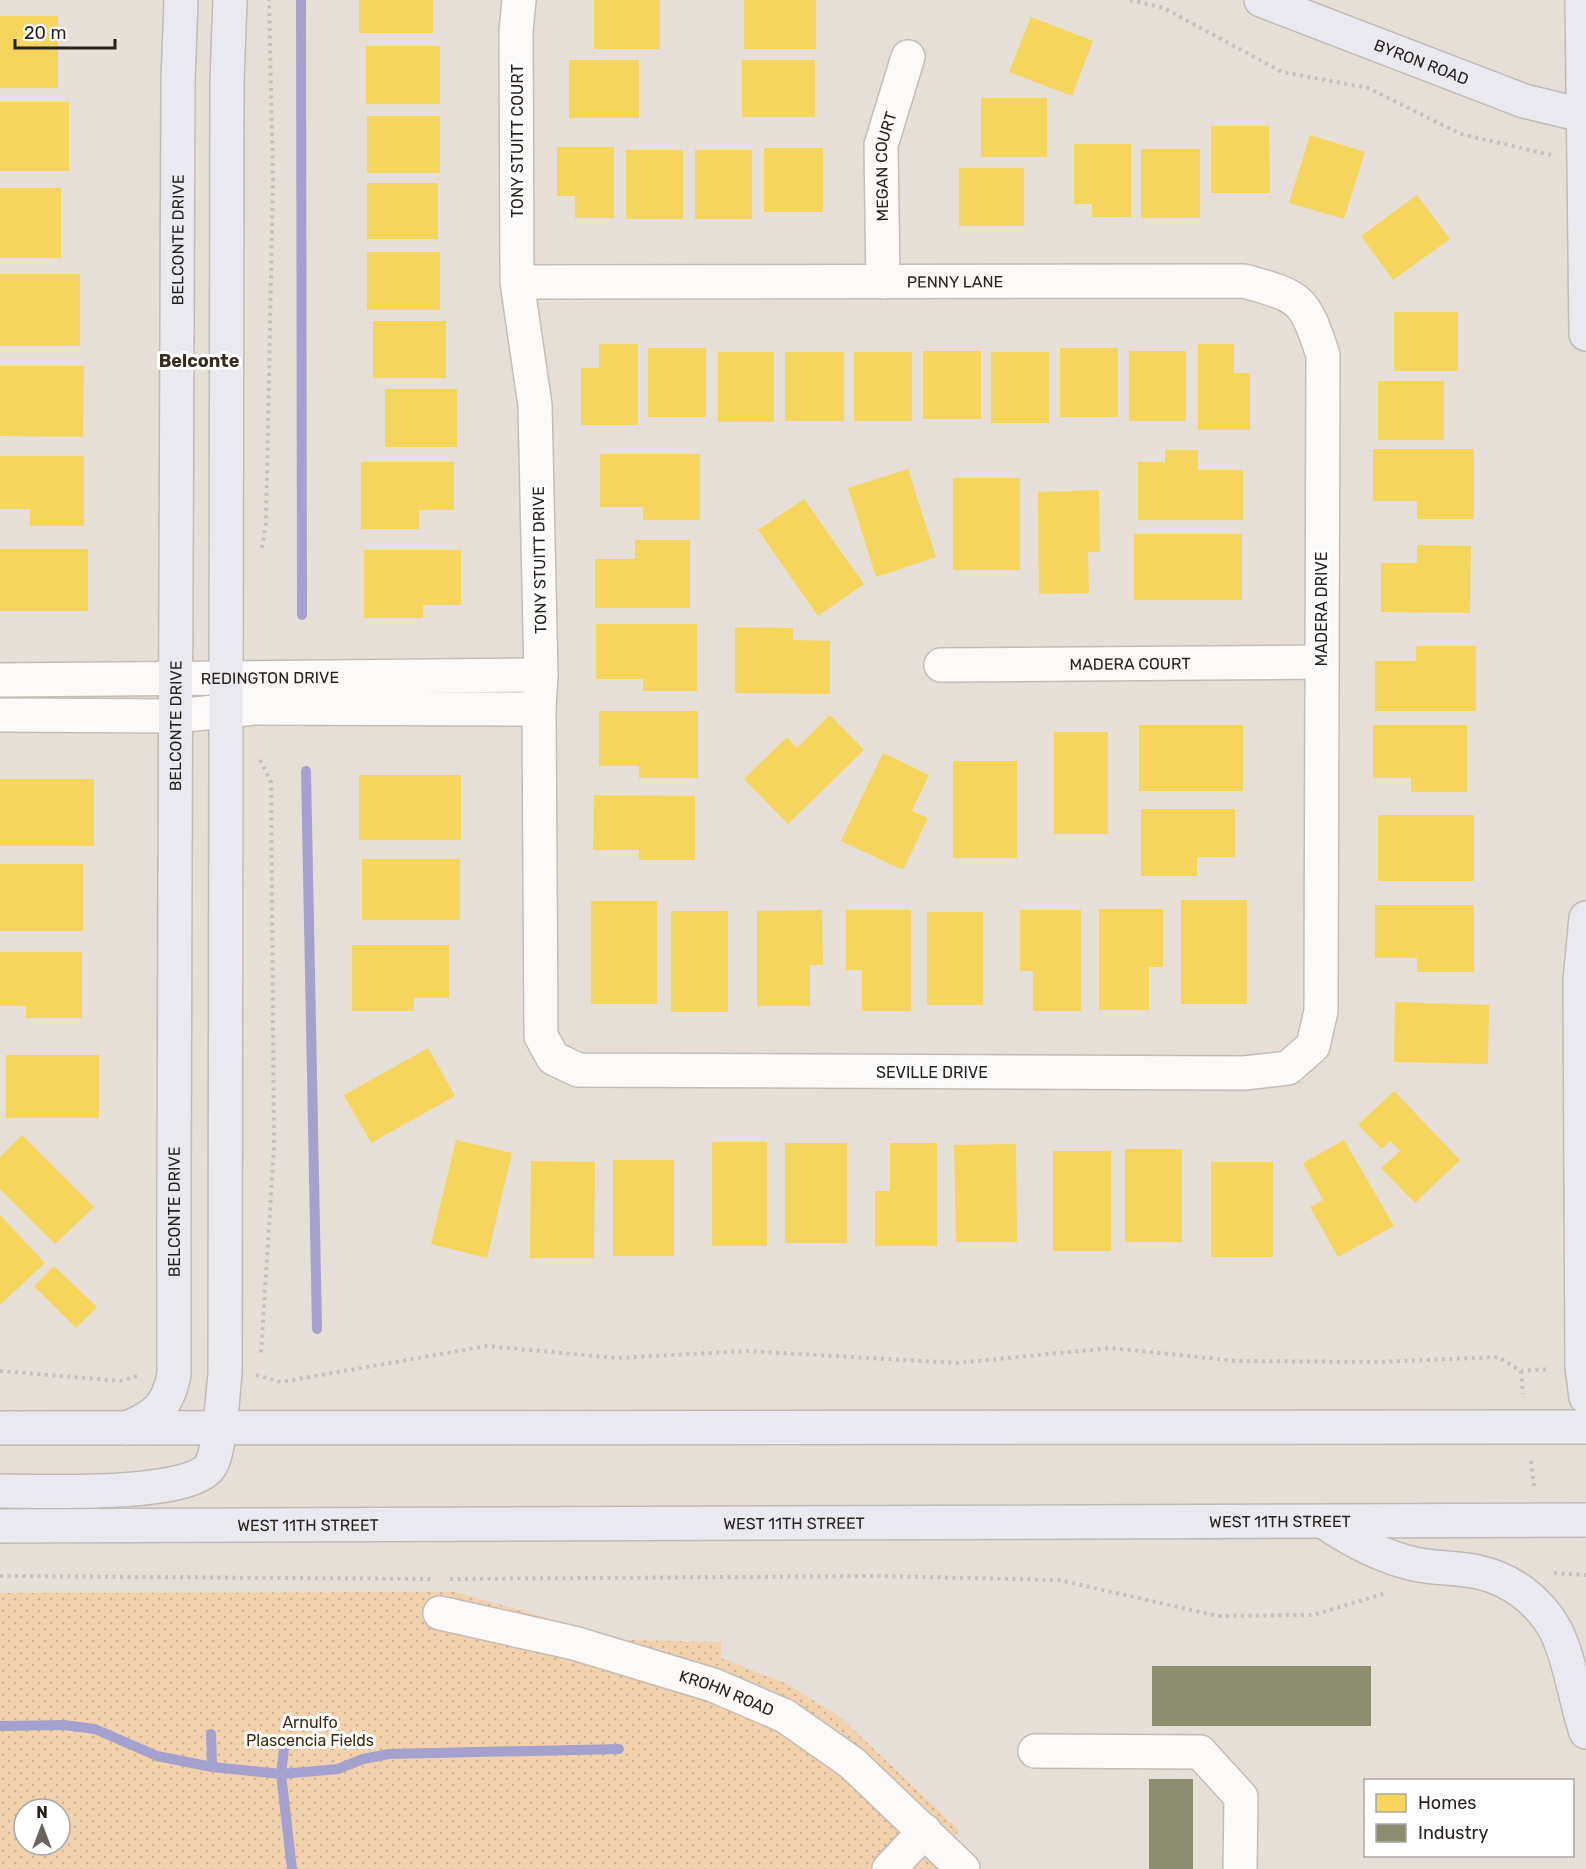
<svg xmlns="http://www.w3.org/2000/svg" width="1586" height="1869" viewBox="0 0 1586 1869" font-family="Rubik,sans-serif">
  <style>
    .grass { fill: url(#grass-dots); fill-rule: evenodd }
    .homes { fill: #f6d55c }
    .industry { fill: #8c8c6e }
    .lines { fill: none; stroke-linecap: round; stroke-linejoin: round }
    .stream { stroke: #a4a1ce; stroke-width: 10 }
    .minor-casing { stroke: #c3bdb7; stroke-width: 36 }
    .major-casing { stroke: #bfbbb7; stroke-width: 36 }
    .path { stroke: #c4c2c0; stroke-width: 4; stroke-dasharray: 3 4.5; stroke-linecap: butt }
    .minor { stroke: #fbfaf9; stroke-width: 33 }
    .major { stroke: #ebe9f0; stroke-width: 33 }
    .labels { text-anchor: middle; stroke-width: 6; stroke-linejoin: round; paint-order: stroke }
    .street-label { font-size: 16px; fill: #27221d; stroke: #fff }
    .park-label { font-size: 16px; fill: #3f2a0d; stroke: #fff }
    .neighbourhood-label { font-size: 18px; font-weight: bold; fill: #362d21; stroke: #fff }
  </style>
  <defs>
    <pattern id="grass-dots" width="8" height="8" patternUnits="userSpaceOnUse" patternTransform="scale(1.5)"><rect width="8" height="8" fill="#f1d2ac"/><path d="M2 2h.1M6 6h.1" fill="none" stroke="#cfb494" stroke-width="1.8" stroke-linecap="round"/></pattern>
  </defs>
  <rect width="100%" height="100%" fill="#e6dfd7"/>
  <path class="grass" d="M455,1592L625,1640L721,1642V1658L785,1683L839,1716L959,1830L939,1869H0V1593ZM24,1809H60V1845H24Z"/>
  <path class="homes" d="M359,0H433V33H359Z
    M594,0H660V49H594Z
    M744,0H816V49H744Z
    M0,16H58V88H0Z
    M1031,17L1093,41L1072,96L1009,72Z
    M366,46H440V104H366Z
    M569,60H639V118H569Z
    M742,60H815V117H742Z
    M981,98H1047V157H981Z
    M0,102H69V171H0Z
    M367,116H440V173H367Z
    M1211,126H1269L1270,193H1211Z
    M1310,135L1365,152L1344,219L1289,203Z
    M1074,144H1131V217H1092V204H1074Z
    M557,147H614V218H575V196H557Z
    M764,148H823V212H764Z
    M1141,149H1200V218H1141Z
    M626,150H683V219H626Z
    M695,150H752V219H695Z
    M959,168H1024V226H959Z
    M367,183H438V239H367Z
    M0,188H61V258H0Z
    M1417,195L1450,239L1393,280L1361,236Z
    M367,252H440V310H367Z
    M0,274H80V346H0Z
    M1394,312H1458V371H1394Z
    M373,321H446V378H373Z
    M599,344H638V425H581V368H599Z
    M1198,344H1234V373H1250V430H1198Z
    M648,348H706V417H648Z
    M1060,348H1118V417H1060Z
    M923,351H981V419H923Z
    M1129,351H1186V421H1129Z
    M718,352H774V422H718Z
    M785,352H844V421H785Z
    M854,352H912V421H854Z
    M991,352H1049V423H991Z
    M0,366H84L83,437L0,436Z
    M1378,381H1444V440H1378Z
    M385,389H457V447H385Z
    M1373,449H1474V519H1417V501H1373Z
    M1165,450H1198V470H1243V520H1138V462H1165Z
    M600,454H700V520H643V507H600Z
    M0,456H84V526H30V509H0Z
    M361,462H454V510H419V529H361Z
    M908,469L936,557L876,577L848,488Z
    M953,478H1020V570H953Z
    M1099,490L1100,552H1088L1089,593L1039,594L1038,492Z
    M804,499L864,584L818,616L758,530Z
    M1134,534H1242V600H1134Z
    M635,540H690V608H595V559H635Z
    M1417,545L1471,546L1470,613L1381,612V563H1417Z
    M0,549H88V611H0Z
    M364,550H461V605H423V618H364Z
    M596,624H697V691H643V679H596Z
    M735,627L793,628V640L830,641V694L735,693Z
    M1416,646H1476V711H1375V661H1416Z
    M599,711H698V778H639V766H599Z
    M830,715L864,750L788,824L744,779L787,737L797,748Z
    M1139,725H1243V791H1139Z
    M1373,725H1467V792H1411V778H1373Z
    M1054,732H1108V834H1054Z
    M883,753L929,775L912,811L928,818L903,870L841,841Z
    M953,761H1017V858H953Z
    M359,775H461V840H359Z
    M0,779H94V846H0Z
    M594,795L695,796V860H639V850H593Z
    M1141,809H1235V857H1197V876H1141Z
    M1378,815H1474V881H1378Z
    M362,859H460V920H362Z
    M0,864H83V931H0Z
    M1181,900H1247V1004H1181Z
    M591,901H657V1004H591Z
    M1375,905H1474V972H1417V958H1375Z
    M1099,909H1163V967H1149V1010H1099Z
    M822,910L823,965H810V1006H757V911Z
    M846,910H911V1011H862V970H846Z
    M1020,910H1081V1011H1033V971H1020Z
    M671,911H728V1012H671Z
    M927,912H983V1005H927Z
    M352,945H449V998H414V1011H352Z
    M0,952H82V1018H26V1006H0Z
    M1395,1002L1489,1005L1488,1064L1394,1062Z
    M428,1048L455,1096L371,1143L344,1095Z
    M6,1055H99V1118H6Z
    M1394,1091L1460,1160L1415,1203L1381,1168L1400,1151L1390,1141L1382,1149L1358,1125Z
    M22,1135L94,1207L55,1244L0,1189V1157Z
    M456,1140L512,1153L487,1258L431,1244Z
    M1344,1140L1394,1226L1338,1257L1310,1207L1323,1200L1303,1163Z
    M712,1142H767V1246H712Z
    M785,1143H847V1243H785Z
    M890,1143H937V1246H875V1191H890Z
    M1016,1144L1017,1242H956L954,1145Z
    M1125,1149H1182V1242H1125Z
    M1053,1151H1111V1251H1053Z
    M613,1160H674V1256H613Z
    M531,1161L595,1162L594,1258H530Z
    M1211,1162H1273V1257H1211Z
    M0,1215L45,1263L0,1305Z
    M54,1266L97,1307L76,1328L34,1286Z"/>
  <path class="industry" d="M1152,1666H1371V1726H1152Z
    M1149,1779H1193V1869H1149Z"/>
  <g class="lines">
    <path class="stream" d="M301,0L302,615
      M306,771L317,1329
      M0,1726L64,1725L95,1729L157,1756L212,1767
      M211,1734L212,1767L281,1774L292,1869
      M284,1749L281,1774L338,1769L363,1759L389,1754L619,1749"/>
    <g class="minor-casing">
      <g id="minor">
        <path id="s1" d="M517,282L1244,281C1302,297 1304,298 1323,355L1321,1011L1313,1046L1288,1068L1244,1073L578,1070L553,1058L541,1036L539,709L541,675L535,405L517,282L516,31L519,0"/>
        <path id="s2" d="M883,282L881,145L908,57"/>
        <path id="s3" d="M941,665L1320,662"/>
        <path id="s4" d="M0,680L541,675"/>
        <path d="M0,715L176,716L254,708L539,709"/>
        <path id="s5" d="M440,1613L574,1643L713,1685L785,1716L852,1763L963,1869"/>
        <path d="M1035,1751L1200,1752L1241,1797L1240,1869"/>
        <path d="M889,1869L925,1831"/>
      </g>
    </g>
    <g class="major-casing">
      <g id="major">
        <path id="s6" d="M1261,0L1524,101L1586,116"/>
        <path d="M1582,0L1586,334"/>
        <path d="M1586,918L1580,980L1582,1367L1586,1397"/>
        <path d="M0,1428L1586,1427"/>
        <path id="s7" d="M127,1428C156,1416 168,1406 174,1374C173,943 177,512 178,81L181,0"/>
        <path d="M0,1491C37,1491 194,1498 211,1465C221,1446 222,1398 225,1374L227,82L230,0"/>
        <path d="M1324,1522C1351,1540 1378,1555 1410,1563C1432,1569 1456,1567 1478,1572C1511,1579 1540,1601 1556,1631C1571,1662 1575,1700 1586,1732"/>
        <path id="s8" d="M0,1526L1586,1520"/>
      </g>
    </g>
    <path class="path" d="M1130,0L1164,8L1282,72L1368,88L1461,134L1551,155
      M262,548L266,523L273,178L269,0
      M260,760L271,782L274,1148L261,1353
      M0,1371L120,1381L138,1376
      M1521,1371L1523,1394
      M256,1375L281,1382L487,1346L616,1358L747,1351L957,1363L1110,1348L1238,1361L1379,1362L1498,1357L1521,1371L1549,1369
      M1531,1461L1534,1486
      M1554,1573L1586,1575
      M0,1576L433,1579
      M450,1579L879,1576L1059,1580L1218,1616L1313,1615L1386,1593"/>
    <use href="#minor" class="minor"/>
    <use href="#major" class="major"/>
  </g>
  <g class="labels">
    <g class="street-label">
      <text dy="6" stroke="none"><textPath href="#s6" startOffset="172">BYRON ROAD</textPath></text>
      <text transform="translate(517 141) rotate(-90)" y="6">TONY STUITT COURT</text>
      <text dy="6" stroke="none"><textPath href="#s2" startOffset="116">MEGAN COURT</textPath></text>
      <text dy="6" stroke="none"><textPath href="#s7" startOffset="1210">BELCONTE DRIVE</textPath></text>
      <text dy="6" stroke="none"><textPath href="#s1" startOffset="438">PENNY LANE</textPath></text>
      <text transform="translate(539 560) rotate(-91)" y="6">TONY STUITT DRIVE</text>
      <text transform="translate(1321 609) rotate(-90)" y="6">MADERA DRIVE</text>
      <text dy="6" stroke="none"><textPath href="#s3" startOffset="189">MADERA COURT</textPath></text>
      <text dy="6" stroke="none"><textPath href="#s4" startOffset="270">REDINGTON DRIVE</textPath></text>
      <text dy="6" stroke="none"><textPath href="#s7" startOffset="724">BELCONTE DRIVE</textPath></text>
      <text x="932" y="1078">SEVILLE DRIVE</text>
      <text dy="6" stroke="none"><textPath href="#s7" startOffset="238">BELCONTE DRIVE</textPath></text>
      <text dy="6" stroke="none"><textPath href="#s8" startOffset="1280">WEST 11TH STREET</textPath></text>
      <text dy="6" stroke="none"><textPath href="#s8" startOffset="794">WEST 11TH STREET</textPath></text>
      <text dy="6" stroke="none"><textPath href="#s8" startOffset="308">WEST 11TH STREET</textPath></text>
      <text dy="6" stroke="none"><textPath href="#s5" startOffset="298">KROHN ROAD</textPath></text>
    </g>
    <g class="park-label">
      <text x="310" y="1728">Arnulfo<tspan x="310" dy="18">Plascencia Fields</tspan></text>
    </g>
    <g class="neighbourhood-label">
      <text x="199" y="367">Belconte</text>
    </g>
  </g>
  <rect x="1364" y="1779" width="210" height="78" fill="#ffffff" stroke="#a9a7a5" stroke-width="1.5"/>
  <rect x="1376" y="1794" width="30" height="18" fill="#f6d55c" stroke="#a9a7a5" stroke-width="1.5"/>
  <text x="1418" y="1809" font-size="18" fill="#27221d">Homes</text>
  <rect x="1376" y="1824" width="30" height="18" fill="#8c8c6e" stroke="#a9a7a5" stroke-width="1.5"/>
  <text x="1418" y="1839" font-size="18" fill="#27221d">Industry</text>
  <g transform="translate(42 1827)"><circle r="28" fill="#ffffff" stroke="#a9a7a5" stroke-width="1.5"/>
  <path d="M0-4.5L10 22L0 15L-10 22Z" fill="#6a645e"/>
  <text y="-9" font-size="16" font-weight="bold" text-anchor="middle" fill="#27221d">N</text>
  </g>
  <path d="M15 39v9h100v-9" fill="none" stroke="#27221d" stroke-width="3"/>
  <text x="24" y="39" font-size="18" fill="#27221d" stroke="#ffffff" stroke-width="4.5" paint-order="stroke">20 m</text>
</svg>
